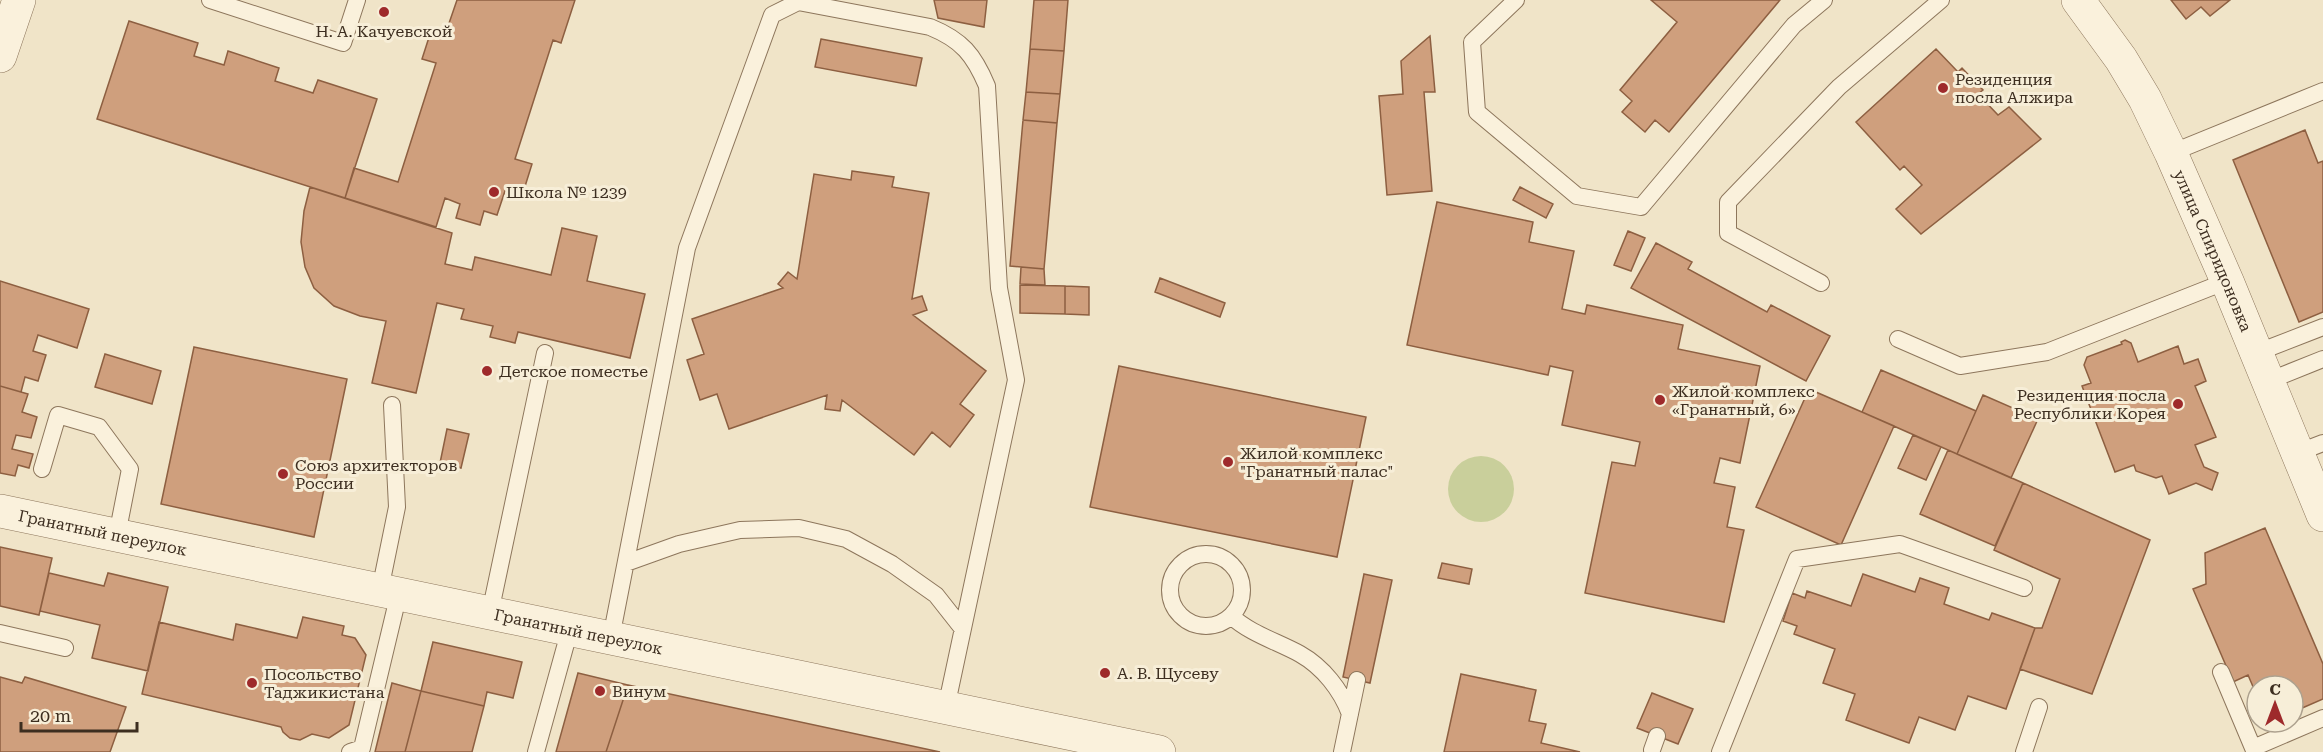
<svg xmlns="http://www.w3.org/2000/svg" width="2323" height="752" viewBox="0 0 2323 752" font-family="'Roboto Serif',serif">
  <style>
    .green { fill: #c9cf9b }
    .building { fill: #cf9f7d; stroke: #8d5f41; stroke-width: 1.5 }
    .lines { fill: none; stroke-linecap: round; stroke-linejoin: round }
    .service-casing { stroke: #8d765c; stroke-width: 18 }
    .minor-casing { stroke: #8d765c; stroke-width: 34 }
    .service { stroke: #faf1dc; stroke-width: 16 }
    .minor { stroke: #faf1dc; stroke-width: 33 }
    .poi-dot { fill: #9e2a2b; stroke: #f7eed8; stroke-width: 2 }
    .labels { text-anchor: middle; stroke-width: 6; stroke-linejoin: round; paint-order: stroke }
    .poi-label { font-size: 16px; fill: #3d2e20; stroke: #f7eed8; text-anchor: start }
    .street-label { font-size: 16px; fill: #3d2e20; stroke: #f7eed8 }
  </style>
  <rect width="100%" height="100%" fill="#f0e4c8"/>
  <path class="green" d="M1448 489a33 33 0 1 1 66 0a33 33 0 1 1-66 0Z"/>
  <path class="building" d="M457,0H575L561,43L553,40L515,159L532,164L522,196L505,191L497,215L484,211L480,225L456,218L460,204L445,198L436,227L345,198L354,168L398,182L436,63L422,59L432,28L446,32Z
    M934,0H987L984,27L938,18Z
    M1034,0H1068L1064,51L1030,49Z
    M1651,0H1780L1669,132L1655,120L1645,132L1622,112L1632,101L1620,90L1677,22Z
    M2171,0H2230L2210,16L2201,7L2186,19Z
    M129,21L198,43L194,56L224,65L228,51L279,68L275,81L313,93L318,80L377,99L345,198L97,119Z
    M1430,36L1435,92H1424L1432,191L1387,195L1379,96L1403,94L1401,61Z
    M821,39L922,58L916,86L815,67Z
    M1030,49L1064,51L1060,94L1026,92Z
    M1936,49L1958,72L1962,68L1983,90L1978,94L1998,115L2009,107L2041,139L1921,234L1896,209L1922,185L1904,166L1900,170L1856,122Z
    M1026,92L1060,94L1057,123L1023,120Z
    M1023,120L1057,123L1044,269L1010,266Z
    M2305,130L2318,163L2323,161V312L2299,322L2233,160Z
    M852,171L894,177L892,187L929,193L912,299L922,296L927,310L913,315L986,371L960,404L974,415L950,447L932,432L914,455L842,400L840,411L825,409L827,395L729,429L717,394L700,400L687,360L704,354L692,319L783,288L778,284L788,272L797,279L814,174L851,180Z
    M310,187L452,233L445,264L472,270L475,257L551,275L562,228L597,236L587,281L645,294L630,358L518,332L515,343L490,337L493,326L461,319L464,309L437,303L416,393L372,383L386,321L360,316L334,306L314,288L305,267L301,242L304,211Z
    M1520,187L1553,204L1546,218L1513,200Z
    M1437,202L1533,222L1529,242L1574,251L1562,309L1585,314L1587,305L1683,325L1678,349L1760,366L1740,463L1720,458L1714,483L1735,487L1727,527L1744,530L1724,622L1585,593L1612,462L1635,466L1640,442L1562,425L1573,371L1550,366L1548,375L1407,345Z
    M1628,231L1645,238L1631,271L1614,265Z
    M1656,243L1692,262L1688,269L1767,312L1771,305L1830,336L1806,381L1631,288Z
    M1021,267L1044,269L1045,285L1020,284Z
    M1160,278L1225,303L1220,317L1155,292Z
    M0,281L89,309L77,348L38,335L33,351L46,355L38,381L25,377L21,392L0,386Z
    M1020,285L1065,286V314L1020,313Z
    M1065,286L1089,287V315L1065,314Z
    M2125,340L2131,343L2138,362L2178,346L2184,364L2198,359L2206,381L2195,386L2216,437L2195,445L2204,467L2218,473L2212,490L2196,483L2169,494L2162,476L2156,478L2136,471L2134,465L2115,472L2082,386L2091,383L2084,365L2087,357L2122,344L2121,342Z
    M194,347L347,379L314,537L161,504Z
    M105,354L161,371L152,404L95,387Z
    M1119,366L1366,417L1337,557L1090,507Z
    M1881,370L1976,411L1957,454L1862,412Z
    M0,386L28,394L22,412L37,417L31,438L16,435L12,449L33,454L29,468L18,465L15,476L0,473Z
    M1809,389L1894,426L1841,545L1756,507Z
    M1983,395L2038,419L2011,478L1957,454Z
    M447,429L469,434L461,468L440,463Z
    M1913,435L1941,447L1926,480L1898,468Z
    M1948,450L2023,483L1995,546L1920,514Z
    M2023,483L2150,540L2092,694L2020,669L2035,628H2042L2060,579L1994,550Z
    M2265,528L2323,664V699L2293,712V686H2257V696L2248,675L2233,682L2193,589L2206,584L2205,553Z
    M0,547L52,558L39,615L0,606Z
    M1442,563L1472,569L1469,584L1438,578Z
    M49,573L104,586L108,573L168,587L148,671L92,658L100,625L40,611Z
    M1364,574L1392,580L1370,683L1343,677Z
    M1863,574L1915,592L1920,578L1949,588L1944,604L1989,620L1992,613L2035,628L2006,709L1968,696L1955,730L1919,717L1909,743L1846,720L1855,694L1823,683L1835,649L1794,634L1797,626L1783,621L1792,593L1805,598L1807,591L1851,606Z
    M303,617L344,626L342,635L355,638L366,655L349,725L329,738L312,734L300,740L290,738L283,732L281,727L142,694L159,622L233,640L236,624L297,638Z
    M433,642L522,662L513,698L487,692L484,706L421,691Z
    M578,673L628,685L606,752H556Z
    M1461,674L1536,690L1529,721L1546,724L1541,743L1580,752H1444Z
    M0,677L22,683L25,677L126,707L110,752H0Z
    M392,683L421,691L405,752H375Z
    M628,685L940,752H606Z
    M421,691L484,706L472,752H405Z
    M1652,693L1693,709L1678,744L1637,728Z"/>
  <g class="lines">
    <g class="service-casing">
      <path id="service" d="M210,0L343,43L357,0
        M1516,0L1472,42L1477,112L1577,196L1641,207L1794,25L1824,0
        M2171,153L2323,91
        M1821,283L1728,233V202L1839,87L1941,0
        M1898,339L1960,366L2047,352L2227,281
        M2256,353L2323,327
        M2268,381L2323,359
        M2297,453L2323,443
        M42,469L58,415L99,427L130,469L117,535
        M1170 590a36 36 0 1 1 72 0a36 36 0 1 1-72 0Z
        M626,563L679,544L740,530L799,528L846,539L892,564L936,595L962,628
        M380,590L397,507L392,405
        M490,613L545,353
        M1231,616C1251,634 1276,641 1300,654C1323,667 1341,690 1350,714
        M0,633L65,648
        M611,638L687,248L772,15L798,2L930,27C962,40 974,55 987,86L999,288L1016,380L946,708
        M2221,672L2253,748L2323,718
        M1652,750L1657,736
        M350,752L362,748L399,593
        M536,752L570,629
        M1342,752L1357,680
        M1720,752L1797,559L1900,544L2024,588
        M2024,752L2039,707"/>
    </g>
    <g class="minor-casing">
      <g id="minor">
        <path id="s1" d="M2078,0L2121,59L2145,99L2171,153L2227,281L2323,515"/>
        <path d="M0,56L19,0"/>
        <path id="s2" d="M0,511L1159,752"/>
      </g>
    </g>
    <use href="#service" class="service"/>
    <use href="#minor" class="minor"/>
  </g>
  <g class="poi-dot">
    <circle cx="384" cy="12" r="6"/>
    <circle cx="1943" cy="88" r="6"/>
    <circle cx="494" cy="192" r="6"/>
    <circle cx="487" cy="371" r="6"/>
    <circle cx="1660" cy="400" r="6"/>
    <circle cx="2178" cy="404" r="6"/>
    <circle cx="1228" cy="462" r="6"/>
    <circle cx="283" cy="474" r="6"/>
    <circle cx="1105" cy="673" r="6"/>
    <circle cx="252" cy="683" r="6"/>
    <circle cx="600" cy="691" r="6"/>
  </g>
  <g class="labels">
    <g class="poi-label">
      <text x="384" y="37" text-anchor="middle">Н. А. Качуевской</text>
      <text x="1955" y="85">Резиденция<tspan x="1955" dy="18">посла Алжира</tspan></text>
      <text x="506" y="198">Школа № 1239</text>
      <text x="499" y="377">Детское поместье</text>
      <text x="1672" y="397">Жилой комплекс<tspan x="1672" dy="18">«Гранатный, 6»</tspan></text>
      <text x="2166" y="401" text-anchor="end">Резиденция посла<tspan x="2166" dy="18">Республики Корея</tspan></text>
      <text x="1240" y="459">Жилой комплекс<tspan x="1240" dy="18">"Гранатный палас"</tspan></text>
      <text x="295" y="471">Союз архитекторов<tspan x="295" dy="18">России</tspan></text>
      <text x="1117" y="679">А. В. Щусеву</text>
      <text x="264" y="680">Посольство<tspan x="264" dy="18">Таджикистана</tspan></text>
      <text x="612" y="697">Винум</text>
    </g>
    <g class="street-label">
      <text dy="6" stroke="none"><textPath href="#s1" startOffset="286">улица Спиридоновка</textPath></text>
      <text dy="6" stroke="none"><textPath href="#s2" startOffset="105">Гранатный переулок</textPath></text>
      <text dy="6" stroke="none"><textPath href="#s2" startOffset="591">Гранатный переулок</textPath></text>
    </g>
  </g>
  <g transform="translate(2275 704)"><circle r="28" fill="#f7eed8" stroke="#ada18e" stroke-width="1.5"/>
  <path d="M0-4.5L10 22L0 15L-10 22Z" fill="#9e2a2b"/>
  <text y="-9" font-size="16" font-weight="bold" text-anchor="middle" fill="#3d2e20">С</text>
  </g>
  <path d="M21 722v9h116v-9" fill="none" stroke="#3d2e20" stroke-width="3"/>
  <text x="30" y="722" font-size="18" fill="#3d2e20" stroke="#f7eed8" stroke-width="4.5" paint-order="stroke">20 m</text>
</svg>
